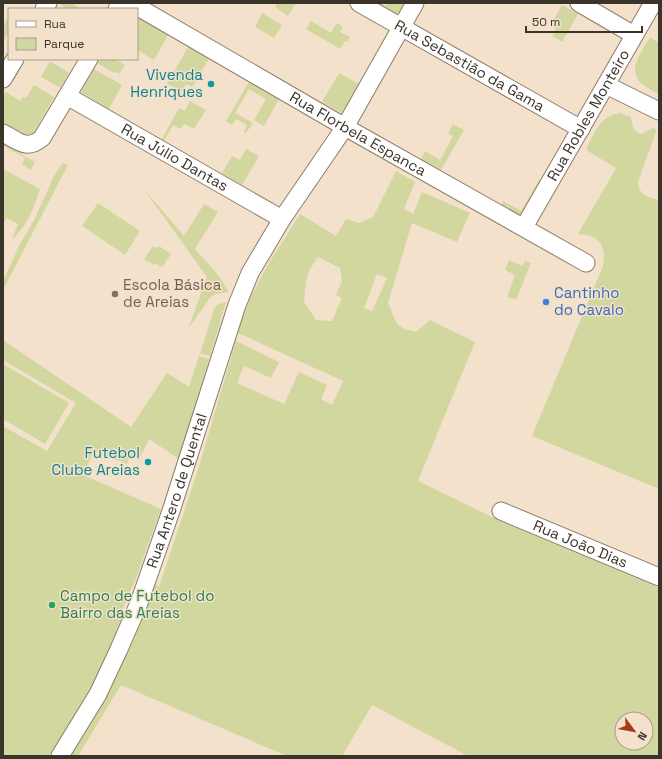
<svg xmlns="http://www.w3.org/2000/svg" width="662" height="759" viewBox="0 0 662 759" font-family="'Space Grotesk',sans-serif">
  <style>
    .green { fill: #d1d79e; fill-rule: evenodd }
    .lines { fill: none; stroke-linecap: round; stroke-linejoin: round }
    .minor-casing { stroke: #8d7c68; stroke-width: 19 }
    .minor { stroke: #fff; stroke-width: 17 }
    .culture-dot { fill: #0f9aa8; stroke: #f4e1cb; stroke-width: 1.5 }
    .education-dot { fill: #8d6e63; stroke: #f4e1cb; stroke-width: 1.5 }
    .shop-dot { fill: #3f7fe0; stroke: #f4e1cb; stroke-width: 1.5 }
    .leisure-dot { fill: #2e9e5b; stroke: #f4e1cb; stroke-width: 1.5 }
    .labels { text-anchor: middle; stroke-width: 3; stroke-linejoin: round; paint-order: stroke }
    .street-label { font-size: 15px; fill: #3b342b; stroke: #f4e1cb }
    .culture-label { font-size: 15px; fill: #0d838f; stroke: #f4e1cb; text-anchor: end }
    .education-label { font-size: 15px; fill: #785e54; stroke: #f4e1cb; text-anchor: start }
    .shop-label { font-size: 15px; fill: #366cbe; stroke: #f4e1cb; text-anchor: start }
    .leisure-label { font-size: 15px; fill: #27864d; stroke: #f4e1cb; text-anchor: start }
  </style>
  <rect width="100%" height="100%" fill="#f4e1cb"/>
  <path class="green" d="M59,3H75L74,5L81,9H67Z
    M277,3H296L288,16L275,7Z
    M375,3H380L386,6L388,3H404L399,13L394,14Z
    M562,5L578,14L562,42L552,36L556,29L550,26Z
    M262,13L282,25L274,38L255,27Z
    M9,16V32L3,42V26Z
    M137,17L168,35L154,60L137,50Z
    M311,21L331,33L337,23L343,27L340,32L350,37L347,42L345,41L340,49L306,29Z
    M650,37L659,43V94C624,78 633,65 650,37Z
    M188,47L209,59L192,87L186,84L182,91L167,84Z
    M99,59H114L125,65L119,74L115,71L114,73L97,63Z
    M50,61L69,73L60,88L41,77Z
    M94,69L122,85L109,109L81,92Z
    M339,73L359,84L342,113L322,102Z
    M249,82L279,99L264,126L254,120L266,99L249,89L235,113L253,123L246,133L244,132L247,125L236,119L232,125L226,121Z
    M34,85L54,97L34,132L28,135L3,122V97L6,92L20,101L22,97L26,98Z
    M190,101L206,110L194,129L184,124L181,129L173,125L164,141L162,139L179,108L185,111Z
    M620,113L631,117C632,125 633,131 641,134L653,128L657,129L638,182C639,196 648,196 659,201V489L532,436L603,266C607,245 599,235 578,234L616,168L586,150C594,133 600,116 620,113Z
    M453,124L464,130L441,170L421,159L425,151L440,160L453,136L448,133Z
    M3,144L35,162L31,170L22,164L25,158L3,146Z
    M246,149L259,156L242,185L222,173L232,156L240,160Z
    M63,163L68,165L3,290V281L20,244L34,220L55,174Z
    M3,169L40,189C34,207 28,226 12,239L18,224L7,218L3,224Z
    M396,171L415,182L404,209L413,214L422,192L470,213L457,242L412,223L388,303L397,324L404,329L416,332L430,320L475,342L442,422L418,481L496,519L659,588V756H468L372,705L342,756H287L121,685L78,756H68L92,719L123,662L154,583L159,587L197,473L236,341L279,362L271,378L244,366L237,383L284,404L299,372L327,385L321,399L332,405L343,381L238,333L249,300L269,263L300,214L336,236L346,219L359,223L373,217ZM318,257L340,268L342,281L336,295L342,298L332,321L316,320L304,302L306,280L310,269ZM377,274L387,278L372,311L364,308ZM622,719H646V743H622Z
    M539,180L541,182L522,214L519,215L501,205L503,201L521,211Z
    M143,188L184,236L204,204L218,212L195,249L219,276L229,292L215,294L210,298L188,329L207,277Z
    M98,203L140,231L125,255L82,226Z
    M153,246L157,248L159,246L171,254L162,267L155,263L154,265L144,259Z
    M509,260L522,266L525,261L531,263L516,300L507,297L515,275L505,270Z
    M226,302L210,356L200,354L214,309L217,305Z
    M3,340L131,427L167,373L189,387L199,356L209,359L179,459L149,439L139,460L130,456L127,464L94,451L83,475L161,509L136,578L121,613L123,621L99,678L52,756H3V426L47,451L76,403L3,360Z
    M3,364L69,403L45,444L3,419Z"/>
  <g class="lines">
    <g class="minor-casing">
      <g id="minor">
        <path id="s1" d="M131,3L345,127L586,263"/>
        <path id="s2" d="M359,3L581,129"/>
        <path d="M579,3L634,35"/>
        <path d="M44,9L48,3"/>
        <path d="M117,9L121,3"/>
        <path d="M3,79L15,59"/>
        <path d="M606,85L659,111"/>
        <path id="s3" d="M67,96L282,219"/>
        <path d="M3,133C19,141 26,151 42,138L89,59"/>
        <path id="s4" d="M524,227L653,3"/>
        <path id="s5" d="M501,511L659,577"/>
        <path id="s6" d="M60,756L98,694L119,649L139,603L171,511L237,305L250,273L282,219L345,127L415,3"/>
      </g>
    </g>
    <use href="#minor" class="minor"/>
  </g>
  <g class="culture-dot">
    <circle cx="211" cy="84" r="4"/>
    <circle cx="148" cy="462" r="4"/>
  </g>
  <circle class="education-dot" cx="115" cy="294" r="4"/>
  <circle class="shop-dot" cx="546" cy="302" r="4"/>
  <circle class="leisure-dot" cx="52" cy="605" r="4"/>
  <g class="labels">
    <g class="street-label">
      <text dy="5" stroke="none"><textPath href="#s2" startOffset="127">Rua Sebastião da Gama</textPath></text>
      <text dy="5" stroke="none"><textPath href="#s4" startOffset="129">Rua Robles Monteiro</textPath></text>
      <text dy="5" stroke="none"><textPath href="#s1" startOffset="262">Rua Florbela Espanca</textPath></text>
      <text dy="5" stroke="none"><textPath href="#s3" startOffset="124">Rua Júlio Dantas</textPath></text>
      <text dy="5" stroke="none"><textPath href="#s6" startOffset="291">Rua Antero de Quental</textPath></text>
      <text dy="5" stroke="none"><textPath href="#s5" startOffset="86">Rua João Dias</textPath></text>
    </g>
    <g class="culture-label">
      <text x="203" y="80">Vivenda<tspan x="203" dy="17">Henriques</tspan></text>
      <text x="140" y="458">Futebol<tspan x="140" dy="17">Clube Areias</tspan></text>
    </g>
    <g class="education-label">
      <text x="123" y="290">Escola Básica<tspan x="123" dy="17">de Areias</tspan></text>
    </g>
    <g class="shop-label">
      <text x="554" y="298">Cantinho<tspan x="554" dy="17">do Cavalo</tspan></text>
    </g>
    <g class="leisure-label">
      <text x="60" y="601">Campo de Futebol do<tspan x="60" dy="17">Bairro das Areias</tspan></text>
    </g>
  </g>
  <rect width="662" height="759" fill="none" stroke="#3b342b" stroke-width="8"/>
  <rect x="8" y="8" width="130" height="52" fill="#f4e1cb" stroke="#aa9c8b"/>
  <rect x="16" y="21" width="20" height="6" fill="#ffffff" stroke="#aa9c8b"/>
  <text x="44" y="28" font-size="12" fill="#3b342b">Rua</text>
  <rect x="16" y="38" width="20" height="12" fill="#d1d79e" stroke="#aa9c8b"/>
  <text x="44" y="48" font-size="12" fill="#3b342b">Parque</text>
  <g transform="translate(634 731) rotate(122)"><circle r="19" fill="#f4e1cb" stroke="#aa9c8b"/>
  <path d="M0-3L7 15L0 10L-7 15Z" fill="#a33d17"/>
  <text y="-6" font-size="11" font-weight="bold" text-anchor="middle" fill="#3b342b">N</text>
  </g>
  <path d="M526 26v6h116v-6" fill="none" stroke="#3b342b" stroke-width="2"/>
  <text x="532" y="26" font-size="12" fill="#3b342b" stroke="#f4e1cb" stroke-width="3" paint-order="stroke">50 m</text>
</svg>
